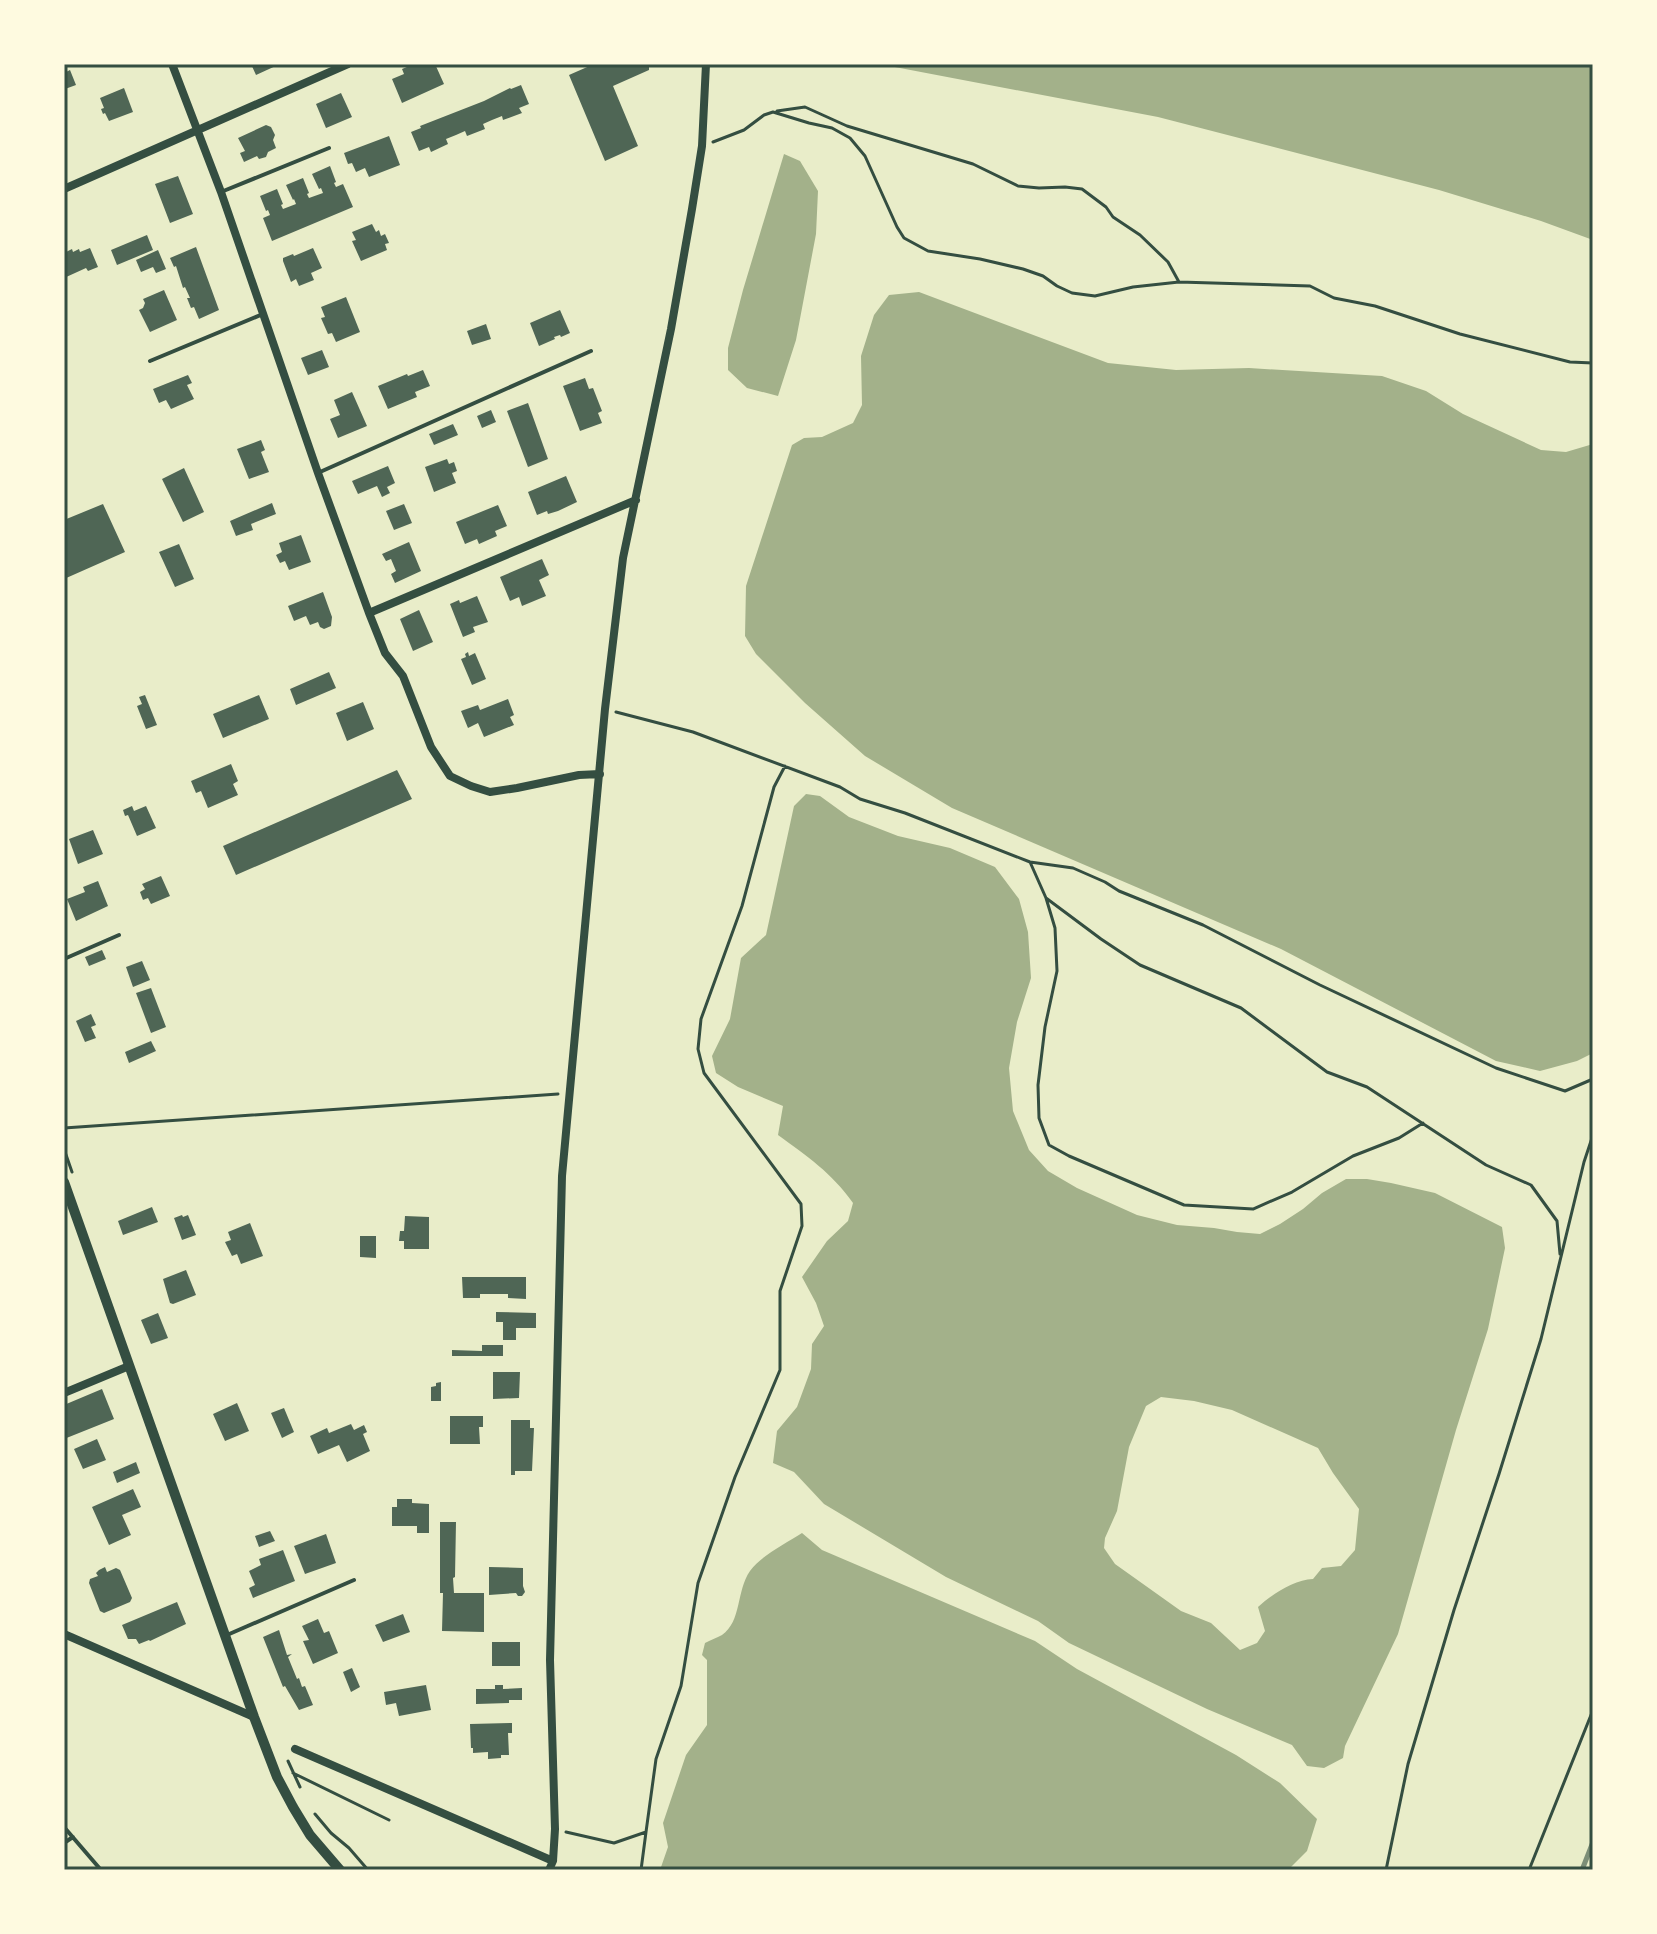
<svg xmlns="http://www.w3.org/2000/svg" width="1657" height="1934" viewBox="0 0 1657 1934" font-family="Montserrat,sans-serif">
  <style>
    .water { fill: #a3b18a; fill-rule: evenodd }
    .building { fill: #4f6655 }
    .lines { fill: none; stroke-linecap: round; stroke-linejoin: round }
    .path { stroke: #344e41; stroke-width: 3 }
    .service { stroke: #344e41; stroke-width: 4 }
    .minor { stroke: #344e41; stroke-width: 8 }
    .tertiary { stroke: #344e41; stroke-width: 10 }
    .rail { stroke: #7c8e77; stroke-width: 5 }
    .neatline { fill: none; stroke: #344e41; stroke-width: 3 }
  </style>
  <rect width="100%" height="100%" fill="#e9edc9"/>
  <path class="water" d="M879,64H1593V240L1541,221L1439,190L1158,117Z
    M784,154L800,161L818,191L816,234L796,340L778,396L747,388L728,370V348L743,290Z
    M919,292L1108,363L1176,370L1249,368L1382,376L1426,391L1463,414L1541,450L1566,452L1593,444V1053L1577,1061L1540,1071L1496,1061L1281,949L952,808L865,756L805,703L756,654L745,636L746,586L792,445L804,438L822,437L853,423L862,405L861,356L874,315L889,295Z
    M806,794L820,796L849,817L898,836L950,848L995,867L1019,899L1028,932L1031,978L1017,1022L1009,1068L1013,1111L1029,1150L1048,1171L1077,1188L1137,1215L1177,1225L1214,1228L1237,1232L1260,1234L1280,1224L1303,1209L1322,1193L1346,1179H1367L1391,1183L1435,1193L1502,1227L1505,1248L1488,1329L1456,1430L1398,1634L1345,1746L1343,1758L1324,1768L1307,1766L1292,1745L1207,1709L1069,1643L1038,1621L946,1577L824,1504L794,1472L773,1463L777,1431L797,1407L811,1369L812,1344L824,1326L816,1303L802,1277L827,1241L848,1221L853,1203C831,1172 808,1157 778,1135L783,1106L738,1087L716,1073L712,1056L730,1019L741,958L766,935L794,806ZM1161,1397L1194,1401L1232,1410L1318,1448L1333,1473L1359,1509L1355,1550L1341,1566L1322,1568L1313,1579C1294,1580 1272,1594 1258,1607L1265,1631L1257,1643L1240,1650L1211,1623L1181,1611L1115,1564L1104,1548L1105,1538L1117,1511L1129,1447L1146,1406Z
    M802,1533L822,1550L1035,1641L1077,1669L1236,1755L1280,1783L1317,1819L1307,1851L1288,1870H660L668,1847L663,1823L686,1755L707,1725V1660L702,1655L705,1643C710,1640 717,1638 722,1635C742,1621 736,1591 750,1571C762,1555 785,1544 802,1533Z"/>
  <path class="building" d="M251,64H280L256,75Z
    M414,64H421L422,67L435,64L444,84L402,103L392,79L404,74L402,69Z
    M594,64H649V70L613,86L638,146L605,161L569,75Z
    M70,70L76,85L65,89L64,73Z
    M521,85L529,104L519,108L522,113L503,120L502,116L492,120L483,124L485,129L467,136L465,131L456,135L446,139L448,144L431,152L429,147L419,151L411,132L421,128L420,126L484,101L510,88L511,89Z
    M124,88L133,112L109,121L105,113L103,114L101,109L104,108L100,98Z
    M341,93L352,117L326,128L316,104Z
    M266,125L271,127L275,135L273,140L276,148L268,152L266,157L259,159L257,156L244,162L240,153L245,151L238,138Z
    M389,136L400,165L369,177L365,168L356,172L352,163L348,164L344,153Z
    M330,166L336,182L334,183L336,187L343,184L353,207L272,241L263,218L270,215L268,210L266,211L260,196L277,189L283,204L281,205L283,209L296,204L294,199L293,200L286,185L303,178L309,193L307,194L309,198L323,193L321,188L319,189L312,174Z
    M178,176L193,214L170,223L155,184Z
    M372,224L376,232L379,230L381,236L385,234L389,243L385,244L387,250L361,261L352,241L356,240L352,232Z
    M147,235L153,250L117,265L111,250Z
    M196,247L219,310L199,319L194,307L191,308L187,298H190L185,287L183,288L176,266L174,267L170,258Z
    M90,248L98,267L88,271L86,268L64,278V253L72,249L73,252L79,249L80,252Z
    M313,248L322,268L311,273L314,280L299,286L296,279L291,282L283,261V258L293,254L294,256Z
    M158,250L166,269L156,273L153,267L141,272L136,260Z
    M164,290L177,320L150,332L139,310L143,308L145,303L143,299Z
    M346,297L360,332L336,342L332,333L328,334L321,318L325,317L321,307Z
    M560,310L570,333L561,337L560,335L554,337L555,339L539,346L530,323Z
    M486,324L491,339L472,345L467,331Z
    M322,350L329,367L308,375L301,358Z
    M423,370L430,386L415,392L417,397L388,409L378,386L407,374L408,376Z
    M188,375L192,383L187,385L194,399L171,409L166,400L159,403L153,389Z
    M585,378L589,389L593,388L602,411L598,413L602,423L580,431L563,386Z
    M352,392L367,426L338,438L330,419L340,415L334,400Z
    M528,403L548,459L528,467L507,411Z
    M491,410L496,422L482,428L477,416Z
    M453,424L458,435L434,445L429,434Z
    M261,440L265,450L261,452L269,472L249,479L237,449Z
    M447,459L449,464L454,462L457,471L452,473L456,483L434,492L425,467Z
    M388,466L395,483L387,487L390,493L382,497L377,486L358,494L352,481Z
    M184,468L204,512L183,522L162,479Z
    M566,476L577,502L558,511L548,514L547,511L537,515L528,492Z
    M272,503L276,514L251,524L253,530L236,536L230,521Z
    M103,504L125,552L64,579V520Z
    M404,504L412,523L394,530L386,511Z
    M498,505L507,526L495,531L497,536L479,544L477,539L465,544L456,522Z
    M301,535L311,562L289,570L285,561L280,563L276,555L282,552L279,543Z
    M409,542L421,571L395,583L391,574L396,571L391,559L386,561L382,554Z
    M179,544L194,579L175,587L159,552Z
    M542,559L549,575L539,580L546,596L522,606L519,597L510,601L500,577Z
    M323,592L332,617L331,626L324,629L320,627L318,622L310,625L306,616L294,621L288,606Z
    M477,596L488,622L473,627L475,632L463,637L450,604L459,600L460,603Z
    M419,610L433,642L413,651L400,619Z
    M468,652L469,656L475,653L486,679L472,685L461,659L466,657L465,654Z
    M329,672L336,688L296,705L290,689Z
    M145,695L157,725L146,729L137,706L142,704L139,697Z
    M259,695L269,719L223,738L213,714Z
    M508,699L514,715L510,717L514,725L484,737L478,723L468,728L461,711L478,705L480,710Z
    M363,702L374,729L347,741L336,713Z
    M231,764L238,781L233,784L238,795L208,808L201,791L196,793L191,781Z
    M397,770L412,799L236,875L223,846Z
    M132,806L134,811L146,806L156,828L137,836L128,815L125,816L123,810Z
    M93,830L103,854L78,864L69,839Z
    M161,876L170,896L151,904L148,898L143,900L140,892L145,889L142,884Z
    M98,881L108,906L76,921L67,899L85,892L83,887Z
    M102,950L106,959L89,966L85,957Z
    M142,961L150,980L133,987L126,967Z
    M151,988L166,1027L151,1033L136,993Z
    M91,1014L96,1025L91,1027L96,1038L85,1042L76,1021Z
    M151,1041L156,1051L129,1063L125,1052Z
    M152,1207L158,1222L123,1235L118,1221Z
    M182,1215L183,1217L188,1215L196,1235L182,1240L174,1218Z
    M405,1216L429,1217V1249H404V1241H399L400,1231H404Z
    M250,1223L263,1256L241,1264L237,1254L232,1256L225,1242L231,1240L228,1232Z
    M360,1236H376V1258L360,1257Z
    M186,1270L196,1295L173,1304L170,1303L163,1279Z
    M462,1277H526V1299L508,1298V1294H480V1298H463Z
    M496,1312L536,1313V1328H516V1340H503V1322H496Z
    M158,1313L168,1338L151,1344L141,1320Z
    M482,1345H503V1356H452V1350L482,1351Z
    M493,1372H520L519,1398L493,1399Z
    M441,1382V1401H431V1387L436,1386V1383Z
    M102,1389L114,1419L64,1439V1405Z
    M237,1403L249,1431L225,1441L213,1414Z
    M284,1408L294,1432L282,1438L271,1413Z
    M450,1416H483V1427H479L480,1444H450Z
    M511,1420H530V1428H534L532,1471H515V1475H511Z
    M351,1424L354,1430L364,1425L367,1432L363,1434L370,1451L347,1462L339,1445L318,1454L310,1436L327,1428L329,1433Z
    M97,1439L106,1460L83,1469L74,1449Z
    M136,1462L140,1473L117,1483L113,1472Z
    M133,1489L141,1507L122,1515L131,1535L109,1545L92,1507Z
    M397,1499H412V1503L429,1504V1533H417V1526H392V1507H397Z
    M440,1522H456L455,1577L453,1578L454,1593H484V1632L442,1631L443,1593H440Z
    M270,1531L275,1541L259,1547L255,1536Z
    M326,1534L336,1563L305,1574L294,1546Z
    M283,1550L295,1581L253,1598L249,1588L255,1585L249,1571L261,1565L259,1559Z
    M105,1567L107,1572L116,1568L120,1570L132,1598L130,1602L104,1613L100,1611L89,1583L90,1579L98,1576L96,1573L99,1570Z
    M489,1567L523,1568V1586L525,1592L522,1596H518L516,1593L489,1595Z
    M177,1602L186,1624L150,1641L149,1640L139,1644L136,1639H128L122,1625Z
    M403,1614L410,1632L383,1642L375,1625Z
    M318,1619L324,1633L329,1631L338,1653L313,1664L303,1641L309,1640L302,1626Z
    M279,1630L287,1655L292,1654L288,1657L297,1679L299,1678L302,1687L305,1686L313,1705L299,1710L285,1686L283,1687L263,1637Z
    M492,1642H520V1666H492Z
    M352,1668L360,1687L351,1692L343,1672Z
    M426,1685L431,1710L399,1716L396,1703L386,1705L384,1692Z
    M495,1685H503V1689L522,1688V1700H509V1703L476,1704V1689H495Z
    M512,1723V1733H508L509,1755H501V1758L488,1759V1752L473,1753V1748H471L470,1724Z"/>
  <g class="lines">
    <path class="path" d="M777,111L805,107L847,126L973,164L1018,186L1039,188L1065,187L1082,189L1106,207L1113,217L1140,235L1168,262L1179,282
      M713,142L744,130L764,115L773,112L809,123L832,128L850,138L865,156L897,227L904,238L928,251L980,259L1023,269L1043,276L1057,286L1072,293L1095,296L1133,287L1179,282L1310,286L1334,298L1375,306L1460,334L1570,362L1593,363
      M616,712L693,732L840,787L860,799L905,813L1030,862L1073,868L1105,882L1119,891L1203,925L1320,985L1496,1068L1565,1091L1593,1079
      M1030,862L1046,898L1101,939L1140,965L1241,1008L1327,1072L1367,1087L1486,1165L1531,1185L1557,1221L1560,1254
      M1046,898L1055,928L1057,971L1045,1027L1038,1085L1039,1118L1049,1145L1069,1156L1184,1205L1253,1209L1292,1192L1353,1156L1399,1138L1423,1123
      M64,1128L558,1094
      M64,1149L72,1172
      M288,1761L300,1787
      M293,1773L389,1820
      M315,1814L331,1833L349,1848L368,1870
      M566,1832L614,1843L646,1832L656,1759L681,1686L698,1583L735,1477L780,1370V1291L802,1226L801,1204L704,1073L698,1049L701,1019L742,906L774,787L785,766
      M641,1870L646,1832
      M1386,1870L1408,1764L1454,1610L1499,1474L1541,1339L1584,1162L1593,1135
      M1529,1870L1593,1710"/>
    <path class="service" d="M221,192L329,148
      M150,361L263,314
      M320,472L591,351
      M64,959L119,935
      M227,1635L354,1580
      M64,1827L101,1870
      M64,1843L73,1837"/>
    <path class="minor" d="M172,64L221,192L318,473L369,613L385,653L403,676L431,747L450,776L471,786L490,792L517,788L579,775L600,774
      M64,189L348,64
      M369,613L636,500
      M64,1393L129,1366
      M64,1634L254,1717
      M295,1749L553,1861
      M549,1870L553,1861L555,1829L550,1660L562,1176L605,709L623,558L671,329L692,209L702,146L706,64"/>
    <path class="tertiary" d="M64,1182L254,1717L277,1777L293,1807L310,1835L340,1870"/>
    <path class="rail" d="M1582,1870L1593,1842"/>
  </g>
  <rect width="1657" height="1934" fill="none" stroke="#fefae0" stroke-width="132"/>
  <rect x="66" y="66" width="1525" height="1802" class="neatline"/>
</svg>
